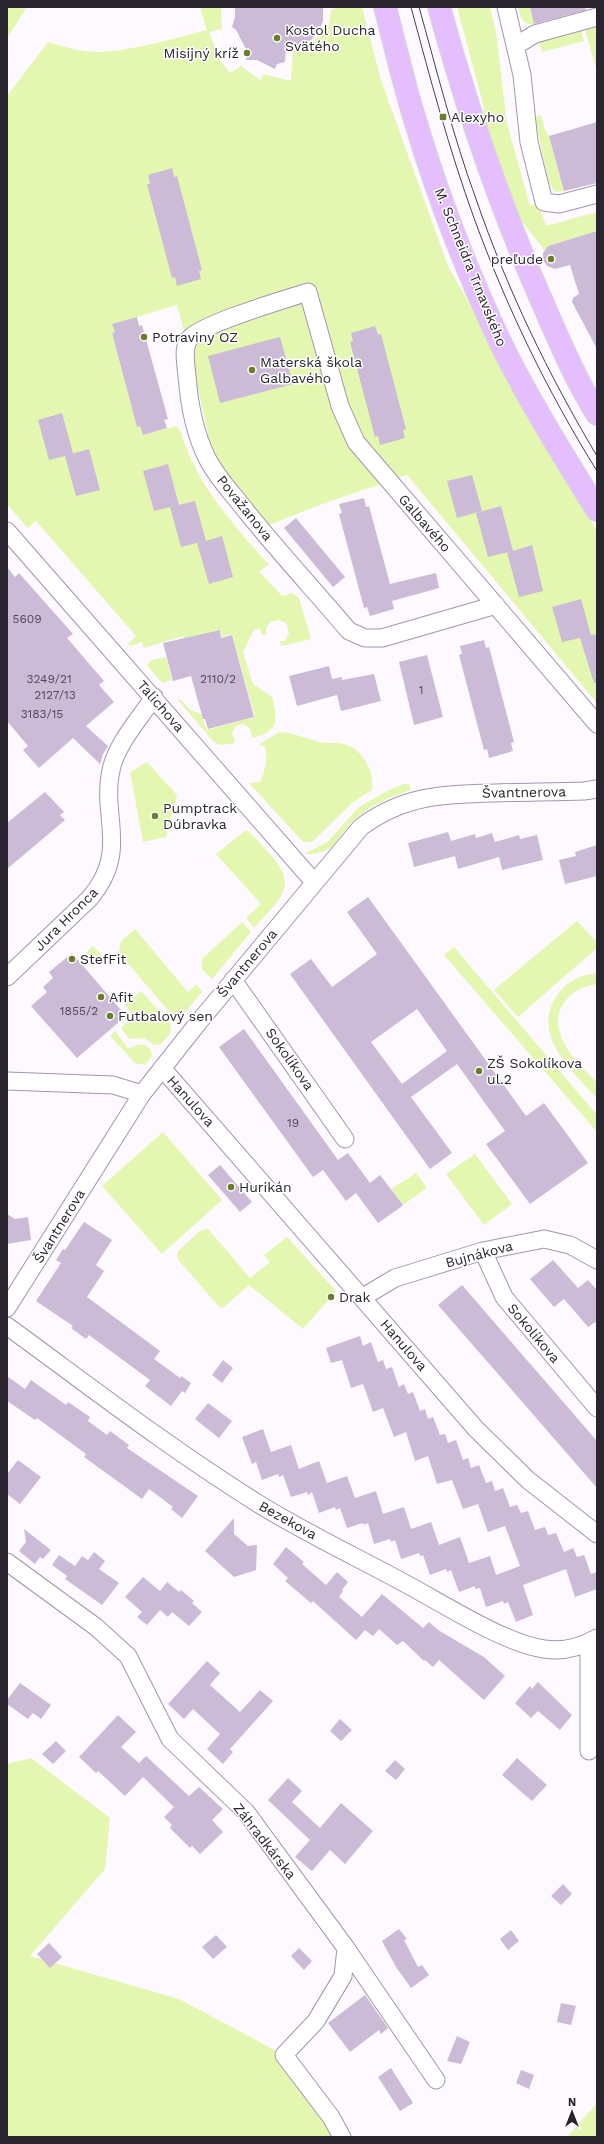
<svg xmlns="http://www.w3.org/2000/svg" width="604" height="2144" viewBox="0 0 604 2144" font-family="'Work Sans',sans-serif">
  <style>
    .green { fill: #e4f7b0 }
    .building { fill: #cbbbd6; fill-rule: evenodd }
    .lines { fill: none; stroke-linecap: round; stroke-linejoin: round }
    .minor-casing { stroke: #a494af; stroke-width: 19 }
    .major-casing { stroke: #d9d8d9; stroke-width: 24 }
    .minor { stroke: #fff; stroke-width: 17 }
    .major { stroke: #e5befe; stroke-width: 22 }
    .tram { stroke: #47424b; stroke-width: 1 }
    .poi-dot { fill: #6b7c2b; stroke: #fff; stroke-width: 1.5 }
    .labels { text-anchor: middle; stroke-width: 3; stroke-linejoin: round; paint-order: stroke }
    .number-label { font-size: 12px; fill: #524a58 }
    .poi-label { font-size: 14px; fill: #2a242e; stroke: #fff; text-anchor: start }
    .street-label { font-size: 14px; fill: #2a242e; stroke: #fff }
  </style>
  <rect width="100%" height="100%" fill="#fdf9ff"/>
  <path class="green" d="M7,7H27L7,38Z
    M200,7H221L222,29L209,32L220,60L230,73L241,66L260,80L264,74L291,81L293,50C307,46 316,42 324,29L328,31L331,10L340,7H362L381,80L448,266L597,531V703L407,475L325,503L269,525L213,457L191,356L177,305L113,324L115,332L112,333L137,426H140L143,435L176,426L181,432C196,485 234,525 269,565L259,571L282,596L292,593L299,598L311,639L281,646L280,641H285L289,633L286,623L279,620L270,622L266,629L267,634L262,635L260,628L254,630L243,652L253,684L272,697C278,721 279,731 252,738L250,728L242,724L236,726L232,733L235,743L220,745L213,741L177,699L181,700L191,710L201,714L207,730L255,717L232,634L222,637L220,630L184,639L183,636L144,648L142,642L130,646L128,644L136,636L36,521L28,528L7,504V96L48,42C64,47 81,52 99,52C132,51 175,38 207,30Z
    M457,7H490L496,32L507,123L530,206L538,203L546,226L597,212V231L548,246L545,251L512,209L488,137L482,100Z
    M518,7H530L534,24C522,26 521,17 518,7Z
    M595,27L597,28V72L585,30Z
    M581,30L584,41L542,52L539,42Z
    M541,115L545,130L549,136L564,191L555,192L549,183L535,120L537,116Z
    M166,657L172,680L162,683L147,665L151,660Z
    M286,732C296,735 306,738 316,741C325,744 335,742 344,744C363,749 375,772 372,790L352,803L312,842H303L249,783L260,782C265,773 268,756 265,747L259,744L278,733Z
    M147,762L177,795L166,837L143,842L130,772Z
    M404,784H409L411,790C390,797 370,805 354,820C334,839 337,855 304,854L327,842L359,807L389,790Z
    M246,830C254,835 261,845 268,852C301,887 280,898 254,928L246,918L261,904L216,854Z
    M577,921L597,942V948L518,1017L494,990Z
    M242,922L251,932L212,979L202,970V959Z
    M135,929L188,992L197,984L202,992L178,1021L176,1020L119,953L121,941Z
    M93,946L103,957L91,967L82,957Z
    M454,947L597,1115V1132L444,955Z
    M597,973V984C567,988 548,1014 564,1043C571,1058 586,1071 597,1083V1099C572,1070 529,1034 558,994C568,980 581,975 597,973Z
    M141,991L171,1024L170,1034L160,1045H154L144,1038L129,1039L121,1028L134,1016L125,1005Z
    M115,1031L128,1048C139,1046 140,1040 151,1050L152,1056L145,1065L135,1063L110,1036Z
    M163,1132L222,1200L162,1254L102,1186Z
    M475,1154L512,1204L484,1225L446,1174Z
    M416,1173L427,1188L403,1205L391,1189Z
    M208,1229L250,1278L270,1262L264,1255L287,1237L336,1291L303,1329L249,1285L223,1308L218,1306L177,1258L178,1251L201,1230Z
    M31,1758L110,1818L105,1869L30,1956L179,1999L284,2055L342,2137H7V1764Z
    M597,2103V2137H567Z"/>
  <path class="building" d="M235,7H323V21L318,33L311,40L302,44L286,47L285,62L277,64L275,69L257,60H246L248,53L236,30L232,27L235,17Z
    M530,7H585L586,10L534,24Z
    M597,122V183L564,191L549,136Z
    M172,168L174,177L177,176L202,270L199,271L201,279L177,286L175,277L172,278L147,184H150L148,175Z
    M597,231V349L572,302L573,298L579,294L570,265L555,269L547,266L543,260V253L548,246Z
    M137,317L139,326L142,325L168,419L164,420L167,428L143,435L140,426L137,427L112,333L115,332L112,324Z
    M375,326L378,335L381,334L406,429L403,430L405,438L380,445L378,436L375,437L350,342L353,341L351,333Z
    M280,337L293,384L220,403L208,356Z
    M62,413L73,453L71,454L89,449L100,490L76,496L65,456L49,460L38,420Z
    M168,464L179,505L154,511L143,471Z
    M472,475L482,511L457,518L447,481Z
    M364,498L366,507L369,506L390,584L436,573L439,588L392,601L394,609L370,616L367,607L364,608L339,514L342,513L339,504Z
    M195,501L206,541L222,536L233,577L209,584L197,543L204,541L181,547L170,507Z
    M501,506L513,551L532,545L543,591L519,597L507,552H509L488,557L476,513Z
    M296,518L345,577L333,587L284,528Z
    M7,567L15,577L19,573L73,634L67,638L104,681L99,685L114,702L86,726L108,746L103,754L100,764L73,738L39,768L23,750L28,746L7,721Z
    M581,599L591,635L597,634V683H594L580,638L562,642L552,607Z
    M220,630L221,638L232,635L254,717L208,729L205,719H203L191,676L173,681L163,643Z
    M484,640L486,648L489,647L514,742L511,743L513,751L489,758L487,749L484,750L459,655L462,654L460,646Z
    M427,655L443,717L414,725L399,662Z
    M329,666L332,679L342,677V680L374,674L381,701L341,711L337,695L297,706L289,676Z
    M45,792L64,812L60,815L65,820L7,869V823Z
    M448,832L451,841L475,834L476,838L492,833L495,842L519,835L520,839L537,835L543,860L502,870L499,857L458,869L455,856L414,867L408,843Z
    M597,845V876L565,884L559,860L576,856L575,852Z
    M368,897L526,1116L544,1103L588,1163L530,1204L486,1144L505,1131L457,1064L411,1097L452,1153L430,1169L290,974L311,959L332,987L377,954L347,912ZM417,1009L447,1051L402,1084L371,1042Z
    M72,953L126,1016L77,1058L31,1006L47,992L43,987L53,978L49,972Z
    M244,1029L338,1160L348,1153L370,1183L380,1175L403,1205L401,1207L378,1223L356,1193L346,1201L323,1170L313,1177L219,1047Z
    M220,1165L252,1202L240,1212L208,1175Z
    M7,1214L15,1219L28,1217L31,1240L7,1244Z
    M84,1222L112,1240L96,1265L104,1271L87,1297L160,1351L154,1359L180,1378L181,1376L191,1383L185,1393L182,1391L171,1406L145,1386L150,1380L89,1335L86,1339L71,1328L73,1326L36,1301L61,1263L56,1260L63,1249L65,1250Z
    M553,1260L578,1288L588,1280L597,1290V1321L588,1327L564,1299L554,1307L530,1279Z
    M462,1285L597,1441V1488L438,1305Z
    M360,1336L363,1346L371,1342L378,1362L383,1360L386,1369L392,1367L399,1387L404,1384L408,1394L413,1392L420,1411L425,1409L428,1419L433,1417L440,1435L445,1434L448,1443L456,1440L463,1460L468,1458L471,1468L479,1465L486,1483L492,1481L495,1491L503,1488L510,1507L517,1505L521,1513L528,1511L535,1530L545,1527L548,1535L556,1533L564,1552L573,1548L577,1557L584,1555L591,1574L597,1572V1589L575,1597L566,1569L523,1585L533,1615L516,1622L508,1602L504,1604L503,1601L486,1607L480,1588L475,1589V1586L459,1592L451,1570L447,1572L446,1569L430,1575L423,1555L420,1556L419,1553L401,1559L395,1540L391,1542L390,1539L374,1544L368,1523L364,1525L363,1523L347,1528L340,1508L336,1510L335,1507L319,1513L312,1492L308,1495L307,1492L291,1497L283,1475L279,1477L278,1474L262,1480L256,1462L252,1464L242,1437L263,1429L271,1452L291,1445L299,1469L319,1461L327,1483L347,1476L355,1498L376,1491L383,1514L404,1507L411,1529L431,1522L439,1545L460,1537L469,1563L490,1556L496,1575L520,1566L505,1526L488,1532L478,1504L463,1509L452,1480L437,1484L428,1456L415,1461L406,1432L394,1437L383,1408L373,1412L363,1384L351,1388L342,1360L331,1363L326,1348Z
    M223,1360L233,1368L222,1383L212,1375Z
    M7,1376L25,1389L31,1380L66,1405L68,1402L90,1417L88,1421L107,1435L110,1431L129,1445L127,1448L198,1496L182,1518L171,1509L173,1507L149,1489L142,1499L84,1457L86,1454L37,1418L35,1420L7,1401Z
    M208,1403L232,1421L219,1438L195,1419Z
    M18,1460L41,1477L20,1504L7,1494V1474Z
    M234,1518V1534L248,1546L257,1545L256,1570L234,1577L205,1551Z
    M24,1529L51,1550L43,1559L40,1557L35,1564L19,1551L26,1542Z
    M286,1547L304,1562L302,1564L326,1585L337,1572L348,1582L342,1590L343,1591L339,1597L362,1617L382,1594L423,1628L429,1622L438,1630L484,1657L505,1676L484,1700L439,1660L433,1667L425,1660L424,1661L403,1641L397,1645L379,1629L373,1636L365,1630L356,1640L313,1601L311,1603L285,1581L288,1578L273,1564Z
    M94,1552L105,1561L99,1569L119,1583L102,1605L65,1579L67,1576L52,1565L59,1555L75,1566L82,1556L88,1560Z
    M143,1577L160,1591L167,1582L179,1592L181,1590L194,1601L192,1603L202,1612L189,1626L172,1612L168,1617L160,1610L147,1625L137,1617L142,1612L125,1597Z
    M207,1661L220,1673L210,1685L240,1712L260,1690L273,1701L230,1749L233,1752L223,1764L207,1749L220,1734L193,1709L184,1719L168,1704Z
    M538,1682L572,1715L560,1730L538,1711L531,1718L515,1703L530,1686L532,1689Z
    M20,1683L51,1705L41,1719L33,1713L28,1719L7,1704V1700Z
    M118,1715L136,1732L121,1747L139,1763L146,1756L189,1796L199,1787L223,1809L212,1820L223,1832L200,1854L192,1846L190,1848L170,1828L172,1825L164,1817L174,1807L143,1777L125,1796L98,1771L96,1773L79,1757Z
    M340,1719L352,1730L341,1741L330,1731Z
    M56,1741L66,1751L53,1764L42,1754Z
    M517,1758L547,1785L532,1801L502,1775Z
    M395,1760L405,1769L396,1780L385,1771Z
    M288,1778L302,1791L292,1802L320,1828L341,1803L373,1831L345,1864L330,1850L312,1871L295,1857L310,1840L268,1800Z
    M563,1884L572,1894L561,1905L551,1896Z
    M399,1929L407,1939L404,1940L418,1967L422,1965L429,1975L411,1988L396,1967L382,1941Z
    M511,1930L519,1941L508,1950L500,1939Z
    M216,1935L227,1947L213,1959L202,1947Z
    M49,1943L62,1957L50,1968L37,1954Z
    M299,1948L312,1961L304,1970L291,1956Z
    M365,1995L388,2028L381,2034L379,2030L350,2052L328,2023Z
    M561,2003L576,2006L571,2025L557,2022Z
    M457,2036L470,2042L461,2064L447,2061Z
    M391,2068L413,2103L400,2111L378,2077Z
    M521,2070L534,2075L529,2089L516,2083Z"/>
  <g class="lines">
    <g class="minor-casing">
      <path id="minor" d="M506,7L522,75L529,142L544,202L559,204L597,194
        M515,46L535,34L597,17
        M7,531L314,882
        M496,605L382,638H365L349,631C315,591 279,552 246,511C233,494 217,478 207,458C195,434 189,402 187,376C186,364 182,347 190,338C206,322 284,300 308,292L340,406L356,442L597,724
        M7,977L90,898C131,849 99,816 112,766C119,741 140,718 154,697
        M233,980L345,1139
        M162,1068L476,1429L528,1480L597,1534
        M7,1081L113,1085L142,1094
        M483,1251L504,1297L597,1408
        M363,1297L395,1278L483,1251L544,1239L570,1245L597,1260
        M7,1308L142,1094L198,1023L361,827C404,795 444,794 495,793C525,792 555,792 584,791L597,789
        M7,1326C88,1385 168,1447 254,1501C303,1532 357,1557 408,1585C445,1605 504,1643 544,1649C563,1652 581,1647 597,1638
        M7,1562L96,1627L128,1656L170,1739L246,1812L346,1948L436,2080
        M589,1643V1751
        M342,2137L331,2117L284,2055L316,2021L343,1976L346,1948"/>
    </g>
    <g class="major-casing">
      <path id="major" d="M385,7C394,41 402,76 412,110C434,185 462,260 495,331C524,393 561,452 597,510
        M439,7C467,109 501,209 544,306C560,343 576,380 597,414"/>
    </g>
    <use href="#minor" class="minor"/>
    <use href="#major" class="major"/>
    <path class="tram" d="M411,7C430,78 449,149 474,218C506,306 547,391 597,471
      M419,7C437,71 453,136 476,199C507,289 548,374 597,456"/>
  </g>
  <g class="poi-dot">
    <circle cx="277" cy="38" r="4"/>
    <circle cx="247" cy="53" r="4"/>
    <rect x="439" y="113" width="8" height="8" rx="2"/>
    <circle cx="551" cy="259" r="4"/>
    <circle cx="144" cy="337" r="4"/>
    <circle cx="252" cy="370" r="4"/>
    <circle cx="155" cy="816" r="4"/>
    <circle cx="72" cy="959" r="4"/>
    <circle cx="101" cy="997" r="4"/>
    <circle cx="110" cy="1016" r="4"/>
    <circle cx="479" cy="1071" r="4"/>
    <circle cx="231" cy="1187" r="4"/>
    <circle cx="331" cy="1297" r="4"/>
  </g>
  <g class="labels">
    <g class="number-label">
      <text x="27" y="623">5609</text>
      <text x="49" y="683">3249/21</text>
      <text x="218" y="683">2110/2</text>
      <text x="421" y="694">1</text>
      <text x="55" y="699">2127/13</text>
      <text x="42" y="718">3183/15</text>
      <text x="79" y="1015">1855/2</text>
      <text x="293" y="1127">19</text>
    </g>
    <g class="poi-label">
      <text x="285" y="35">Kostol Ducha<tspan x="285" dy="16">Svätého</tspan></text>
      <text x="239" y="58" text-anchor="end">Misijný kríž</text>
      <text x="451" y="122">Alexyho</text>
      <text x="543" y="264" text-anchor="end">preľude</text>
      <text x="152" y="342">Potraviny OZ</text>
      <text x="260" y="367">Materská škola<tspan x="260" dy="16">Galbavého</tspan></text>
      <text x="163" y="813">Pumptrack<tspan x="163" dy="16">Dúbravka</tspan></text>
      <text x="80" y="964">StefFit</text>
      <text x="109" y="1002">Afit</text>
      <text x="118" y="1021">Futbalový sen</text>
      <text x="487" y="1068">ZŠ Sokolíkova<tspan x="487" dy="16">ul.2</tspan></text>
      <text x="239" y="1192">Hurikán</text>
      <text x="339" y="1302">Drak</text>
    </g>
    <g class="street-label">
      <text transform="translate(471 267) rotate(68)" y="5">M. Schneidra Trnavského</text>
      <text transform="translate(245 508) rotate(51)" y="5">Považanova</text>
      <text transform="translate(425 523) rotate(49)" y="5">Galbavého</text>
      <text transform="translate(161 706) rotate(49)" y="5">Talichova</text>
      <text transform="translate(524 792) rotate(-1)" y="5">Švantnerova</text>
      <text transform="translate(66 919) rotate(-45)" y="5">Jura Hronca</text>
      <text transform="translate(247 963) rotate(-50)" y="5">Švantnerova</text>
      <text transform="translate(290 1059) rotate(55)" y="5">Sokolíkova</text>
      <text transform="translate(191 1101) rotate(48)" y="5">Hanulova</text>
      <text transform="translate(59 1226) rotate(-58)" y="5">Švantnerova</text>
      <text transform="translate(479 1254) rotate(-15)" y="5">Bujnákova</text>
      <text transform="translate(534 1333) rotate(50)" y="5">Sokolíkova</text>
      <text transform="translate(404 1345) rotate(49)" y="5">Hanulova</text>
      <text transform="translate(288 1520) rotate(29)" y="5">Bezekova</text>
      <text transform="translate(265 1841) rotate(52)" y="5">Záhradkárska</text>
    </g>
  </g>
  <rect width="604" height="2144" fill="none" stroke="#2a242e" stroke-width="16"/>
  <g transform="translate(572 2112)" stroke="#ffffff" stroke-width="3" paint-order="stroke">
  <path d="M0-3L7 15L0 10L-7 15Z" fill="#2a242e"/>
  <text y="-6" font-size="11" font-weight="bold" text-anchor="middle" fill="#2a242e">N</text>
  </g>
</svg>
